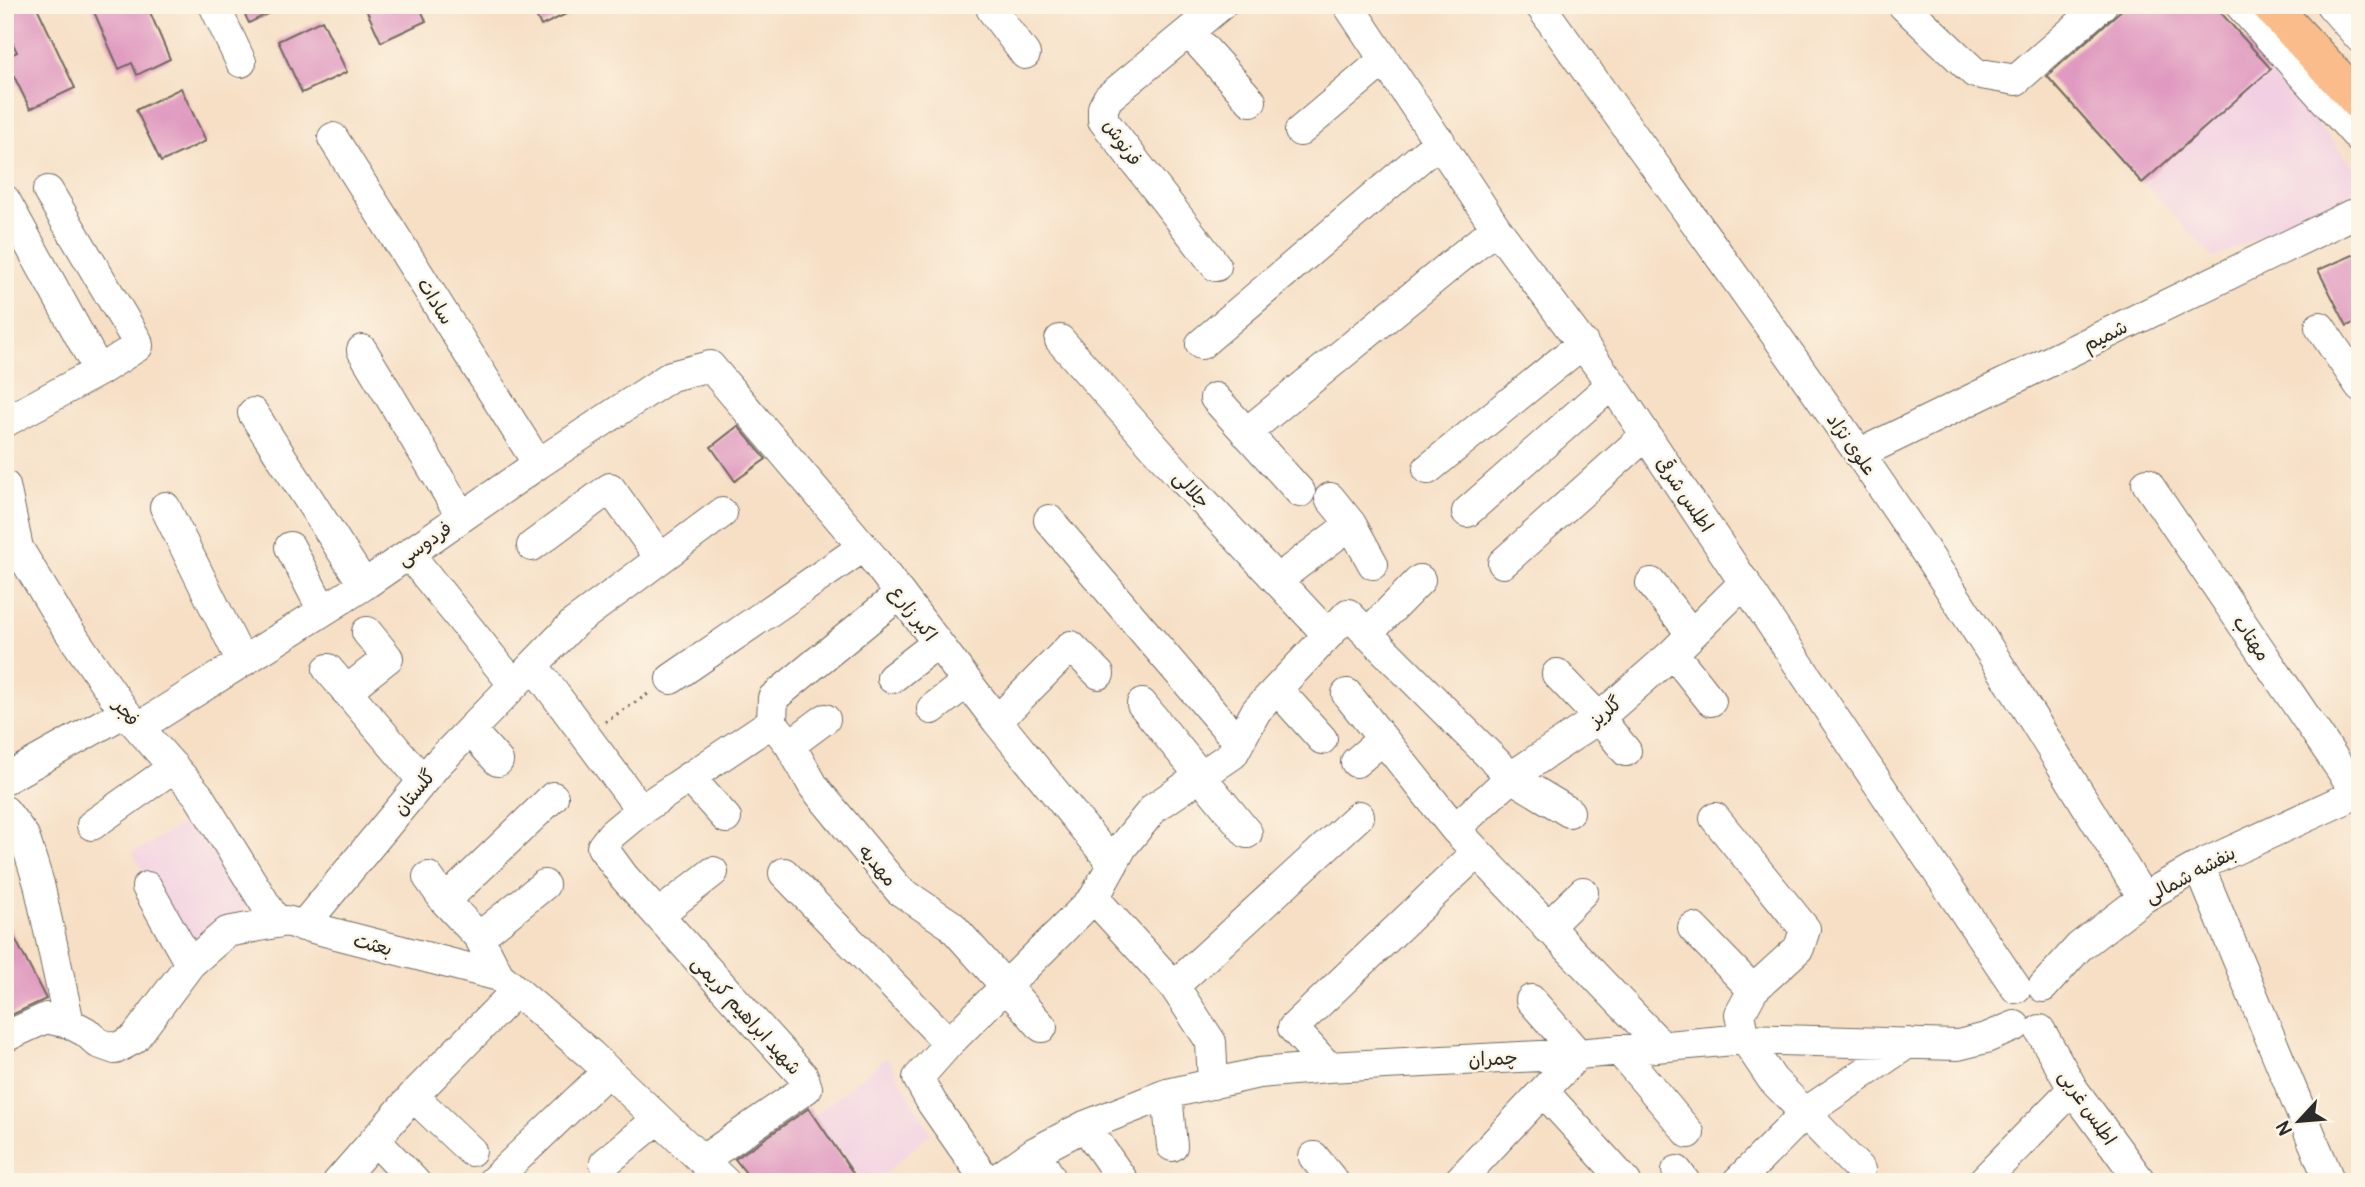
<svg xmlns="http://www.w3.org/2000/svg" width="2365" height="1187" viewBox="0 0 2365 1187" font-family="Pangolin,'Playpen Sans Arabic',sans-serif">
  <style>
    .built { fill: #f2cfe2 }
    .building { fill: #e099c0 }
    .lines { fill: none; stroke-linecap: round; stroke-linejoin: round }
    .minor-casing { stroke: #726a61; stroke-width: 32 }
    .major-casing { stroke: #726a61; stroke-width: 39 }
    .path { stroke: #726a61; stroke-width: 3.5; stroke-dasharray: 2 5; stroke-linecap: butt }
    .minor { stroke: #fff; stroke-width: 30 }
    .major { stroke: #f9bc8a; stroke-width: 37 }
    .labels { text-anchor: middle; stroke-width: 5; stroke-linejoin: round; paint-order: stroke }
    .street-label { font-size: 19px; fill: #2b2b2b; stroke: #fcf5e5 }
  </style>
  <rect width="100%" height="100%" fill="#fcf5e5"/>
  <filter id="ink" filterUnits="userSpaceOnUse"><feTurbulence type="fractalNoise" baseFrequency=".0143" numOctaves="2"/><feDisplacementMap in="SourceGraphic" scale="14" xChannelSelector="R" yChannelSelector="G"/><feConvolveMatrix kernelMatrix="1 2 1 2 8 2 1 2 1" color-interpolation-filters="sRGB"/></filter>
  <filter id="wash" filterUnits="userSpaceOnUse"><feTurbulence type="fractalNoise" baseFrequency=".00686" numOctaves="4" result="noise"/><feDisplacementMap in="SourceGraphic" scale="28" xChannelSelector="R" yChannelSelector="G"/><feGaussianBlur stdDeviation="1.57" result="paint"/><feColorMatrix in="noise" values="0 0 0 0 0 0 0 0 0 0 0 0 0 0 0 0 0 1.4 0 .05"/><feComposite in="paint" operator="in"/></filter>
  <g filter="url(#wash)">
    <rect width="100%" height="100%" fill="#f6dfc5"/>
    <path class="built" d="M2271,69L2360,174V190L2214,258L2143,183Z
      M204,811L259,900L186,942L133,853Z
      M887,1057L931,1133L875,1182H864L814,1116Z"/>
    <g id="blocks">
      <path class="building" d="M5,5H36L75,88L30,109L5,58L17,52L5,28Z
        M91,5H147L170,59L137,75L132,63L119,69Z
        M240,5H285L249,23Z
        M364,5H419L426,21L381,42Z
        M531,5H585L541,26Z
        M2127,5H2214L2271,69L2142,183L2047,76Z
        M322,20L347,72L302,93L278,41Z
        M181,88L206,141L161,162L136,110Z
        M2360,252V320L2347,326L2318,270Z
        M738,426L766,459L735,481L711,447Z
        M5,919L46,999L5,1018Z
        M809,1108L859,1182H753L735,1159Z"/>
    </g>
  </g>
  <g filter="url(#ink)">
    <use href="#blocks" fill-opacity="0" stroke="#726a61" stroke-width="2"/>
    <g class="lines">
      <g class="minor-casing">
        <path id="minor" d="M214,5L241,62
          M994,5L992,10L1025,54
          M1348,5L1496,228L1612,384L1861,758L2016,988
          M1540,5C1646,155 1756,304 1860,455C1960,599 2052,748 2143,898
          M1903,5L1975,73L2016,80L2102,5
          M2240,5L2360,139
          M2331,5L2360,38
          M1189,32L1251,101
          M1300,131L1384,60
          M333,138L538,464
          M5,200L99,371
          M1216,266L1103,120V108L1108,98L1221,5
          M2320,327L2360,386
          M1060,340L1181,477L1328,635
          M1201,344L1440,141
          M362,350L462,517
          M1215,398L1300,492
          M253,413L364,585
          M5,422L99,371L138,346L137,341L48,191
          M1246,433L1496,228
          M1859,454L2351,215
          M1428,469L1583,343
          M2147,483L2357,793
          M5,486L18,548L60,618L125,712L198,795L277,923
          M1330,498L1351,524L1373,564
          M165,507L242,662
          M1467,512L1612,384
          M1049,520L1239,743
          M532,546L610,488L660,558
          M290,547L323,611
          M409,554L514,685
          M1503,563L1646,435
          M1277,580L1351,524
          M1651,583L1691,633
          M1367,634L1420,580
          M1673,653L1711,701
          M533,665L641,810
          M328,669L423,781
          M1557,674L1599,718L1626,751
          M892,678L937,643
          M671,679L863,547
          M1277,689L1322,739
          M346,691L388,658L367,632
          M1347,694L1455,829L1662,1046
          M1142,704L1247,833
          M932,709L967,682
          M997,721L1071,646L1099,674
          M772,722L790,745L814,787L899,890L951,925L1042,1027
          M772,722L773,698L900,594
          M139,727L364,585L538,464L671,376L710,366L872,557L997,721L1113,864
          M470,730L498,761
          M790,745L825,719
          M1356,762L1383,739
          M689,777L726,818
          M5,779L125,712
          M5,811L24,836L39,884L69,1023
          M1715,818L1805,929L1799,948L1753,990L1740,1014L1745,1039L1772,1079L1860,1170
          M92,825L174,767
          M1455,829L1511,777L1599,718L1673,653L1745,582
          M2199,866L2330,1182
          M784,873L949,1043
          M428,877L445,901L479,937L499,976
          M147,887L190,964
          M1094,898L1174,986L1211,1042L1213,1084
          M445,901L553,797
          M658,915L713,872
          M303,926L437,764L574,623L722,513
          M1547,928L1583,892
          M1693,928L1753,990
          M479,937L544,885
          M1174,986L1359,816
          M2043,987L2079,947L2143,898L2199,866L2360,792
          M2040,1030L2073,1089L2141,1182
          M5,1037L46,1018L69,1023L86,1032L98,1043L115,1049L134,1039L190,964L227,932L286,921L499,976L591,1055L725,1182
          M1619,1050L1689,1133
          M1328,1067L1293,1028L1466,863L1478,855
          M1544,1092L1626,1182
          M1167,1094L1172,1146
          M413,1096L471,1151
          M1085,1126L1124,1182
          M375,1140L415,1182
          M1035,1152L1053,1182
          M1314,1157L1334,1182
          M703,1160L807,1088L803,1076L624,877L602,847L612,834L641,810L772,722
          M605,1163L658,1119
          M1677,1171L1685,1182
          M338,1182L413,1096L516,991
          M492,1182L608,1071
          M987,1182L932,1103L918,1078L949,1043L1094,898L1122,847L1154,808L1233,754L1256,711L1348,614L1511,777L1569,812
          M993,1182L1035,1152L1085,1126L1167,1094L1259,1073L1328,1067L1578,1054L1745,1039L1958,1045L1986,1038L2015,1026
          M1458,1182L1578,1054L1531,1000
          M1737,1182L1805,1113L1908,1043
          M1982,1182L2073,1089"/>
      </g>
      <g class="major-casing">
        <path id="major" d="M2270,5L2360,102"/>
      </g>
      <path class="path" d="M605,722L651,692"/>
      <use href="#minor" class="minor"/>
      <use href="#major" class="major"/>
    </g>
  </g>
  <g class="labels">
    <g class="street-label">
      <text transform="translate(1123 142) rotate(55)" y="7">فرنوش</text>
      <text transform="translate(436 301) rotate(58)" y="7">سادات</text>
      <text transform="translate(2105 335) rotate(-26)" y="7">شمیم</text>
      <text transform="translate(1852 444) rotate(55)" y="7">علوی نژاد</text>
      <text transform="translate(1192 489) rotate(47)" y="7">جلالی</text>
      <text transform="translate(1685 494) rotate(56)" y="7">اطلس شرقی</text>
      <text transform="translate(424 543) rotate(-35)" y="7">فردوسی</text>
      <text transform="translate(914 613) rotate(53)" y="7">اکبر زارع</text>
      <text transform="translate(2252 638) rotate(56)" y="7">مهتاب</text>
      <text transform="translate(1605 711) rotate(-39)" y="7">گلریز</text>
      <text transform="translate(127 712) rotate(52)" y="7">فجر</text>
      <text transform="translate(414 792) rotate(-50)" y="7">گلستان</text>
      <text transform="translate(878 865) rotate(50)" y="7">مهدیه</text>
      <text transform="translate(2190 874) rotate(-28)" y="7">بنفشه شمالی</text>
      <text transform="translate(373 944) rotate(15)" y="7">بعثت</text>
      <text transform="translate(747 1015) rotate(48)" y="7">شهید ابراهیم کریمی</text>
      <text transform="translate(1493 1058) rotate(-3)" y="7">چمران</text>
      <text transform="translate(2088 1107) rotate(56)" y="7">اطلس غربی</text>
    </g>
  </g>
  <rect width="2365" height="1187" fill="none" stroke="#fcf5e5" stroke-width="28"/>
  <g transform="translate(2299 1121) rotate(244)" stroke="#fcf5e5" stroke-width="5" paint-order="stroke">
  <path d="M0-5L12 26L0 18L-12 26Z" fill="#2b2b2b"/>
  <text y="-10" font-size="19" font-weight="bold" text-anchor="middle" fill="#2b2b2b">N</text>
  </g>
</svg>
